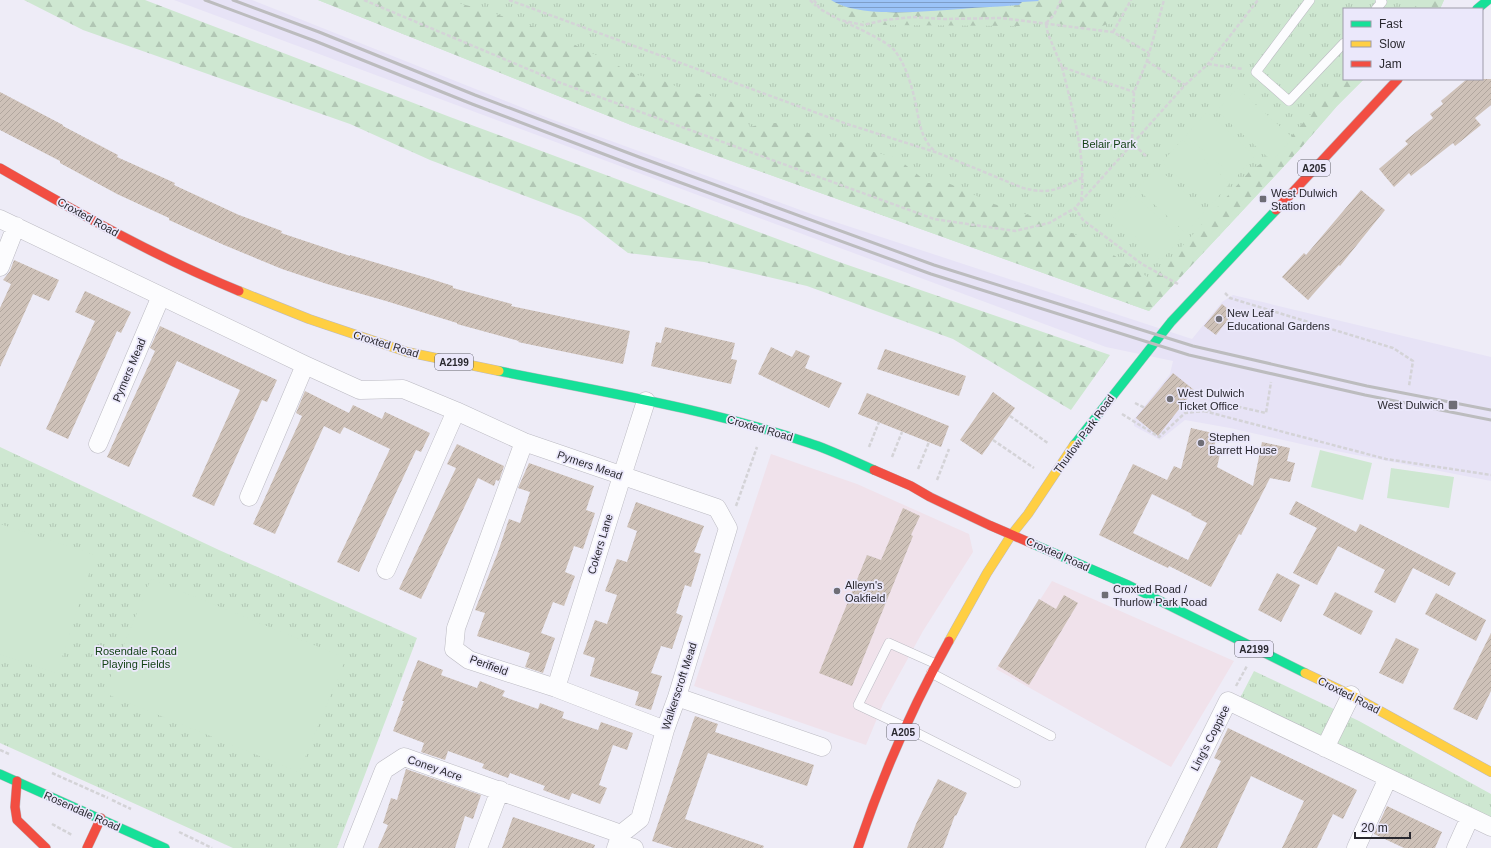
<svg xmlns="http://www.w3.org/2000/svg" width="1491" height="848" viewBox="0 0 1491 848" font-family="Helvetica,sans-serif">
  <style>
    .education { fill: #f0e2eb }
    .built { fill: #e7e3f6 }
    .grass { fill: url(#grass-tufts) }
    .forest { fill: url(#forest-firs) }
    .pitch { fill: #cee7d1 }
    .water { fill: url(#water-rules) }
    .building { fill: url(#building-hatch); fill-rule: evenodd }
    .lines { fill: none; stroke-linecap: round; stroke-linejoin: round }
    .lane-casing { stroke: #bbbac2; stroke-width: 10 }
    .street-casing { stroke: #bbbac2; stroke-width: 19 }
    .fast-casing { stroke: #bbbac2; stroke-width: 10 }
    .slow-casing { stroke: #bbbac2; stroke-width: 10 }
    .jam-casing { stroke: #bbbac2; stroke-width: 10 }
    .path { stroke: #d4d3d7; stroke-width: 2.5; stroke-dasharray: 4 2; stroke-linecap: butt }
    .lane { stroke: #fcfcfe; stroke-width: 9 }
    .street { stroke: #fcfcfe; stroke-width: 18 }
    .fast { stroke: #16e098; stroke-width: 9 }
    .slow { stroke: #ffcf43; stroke-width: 9 }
    .jam { stroke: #f24e42; stroke-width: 9 }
    .rail { stroke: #bcbcbe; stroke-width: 3 }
    .poi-dot { fill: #6e6d75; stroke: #ebe8fb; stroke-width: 1.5 }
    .labels { text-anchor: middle; stroke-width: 3.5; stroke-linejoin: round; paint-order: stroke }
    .shield { fill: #ebe8fb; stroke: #63626c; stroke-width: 1 }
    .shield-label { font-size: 10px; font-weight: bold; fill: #29282f }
    .park-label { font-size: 11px; fill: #154317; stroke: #ebe8fb }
    .poi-label { font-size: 11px; fill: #29282f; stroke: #ebe8fb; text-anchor: start }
    .street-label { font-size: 11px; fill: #29282f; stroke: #ebe8fb }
  </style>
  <defs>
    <pattern id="grass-tufts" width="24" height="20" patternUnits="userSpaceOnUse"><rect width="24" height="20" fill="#cee7d1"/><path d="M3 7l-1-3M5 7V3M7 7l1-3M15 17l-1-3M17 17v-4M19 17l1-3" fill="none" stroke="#b1c6b4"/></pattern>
    <pattern id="forest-firs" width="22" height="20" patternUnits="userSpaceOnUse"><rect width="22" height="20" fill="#cee7d1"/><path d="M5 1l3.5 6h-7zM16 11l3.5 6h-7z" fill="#b1c6b4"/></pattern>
    <pattern id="water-rules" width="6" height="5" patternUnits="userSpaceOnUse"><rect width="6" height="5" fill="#9bc3f7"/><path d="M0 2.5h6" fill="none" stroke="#7e9ec8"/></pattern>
    <pattern id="building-hatch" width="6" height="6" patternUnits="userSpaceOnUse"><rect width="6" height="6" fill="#cec1b8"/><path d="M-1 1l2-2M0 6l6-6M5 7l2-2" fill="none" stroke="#b1a69e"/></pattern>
  </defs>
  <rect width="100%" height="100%" fill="#eeecf7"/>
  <path class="education" d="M771,454L857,484L969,534L973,552L923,631L883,704L866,745L694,686Z
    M1052,581L1234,661L1171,767L996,669Z"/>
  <path class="built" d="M174,0H252L548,118L814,215L1192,339L1222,302L1233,295L1491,357V481L1310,446L1230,428L1185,420L1160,440L1134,426V419L1170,374L1173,361L1106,347Z"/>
  <path class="grass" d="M318,0H1444L1440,9H1344V79H1364L1337,106L1299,150L1149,311L631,125Z
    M0,447L219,550L417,638L337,848H233L0,743Z
    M1254,671L1359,721L1491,794V820L1239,700Z"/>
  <path class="forest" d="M24,0H145L450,117L842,263L1110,355L1071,410L953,339L807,286L704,262L628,253L581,217L430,160L350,124L83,30Z
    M318,0H446L481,9L558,35L577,46L637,75L664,81L689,92L726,99L738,105L750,127L766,123H777L834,141L850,144L870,151L897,158L928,183H948L994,204L1037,218L1083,238L1115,256L1152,280L1249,172L1278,151L1344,77V79H1364L1337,106L1299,150L1149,311L631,125Z
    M818,0H831L846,8L882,12L944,11L961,9L1012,6L1022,2L1039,0H1127L1112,23L1085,31L1067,27L1047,17L1021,26L883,25L855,21L833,11Z
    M1421,0H1444L1440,9H1413Z"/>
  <path class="pitch" d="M1237,88L1293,138L1272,161L1217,111Z
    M1207,112L1255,156L1235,178L1186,135Z
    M1182,140L1230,183L1210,206L1162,162Z
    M1157,167L1205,211L1186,233L1137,189Z
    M1133,194L1181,238L1161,260L1113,217Z
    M1320,450L1372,463L1363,500L1311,487Z
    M1391,468L1454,477L1449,508L1387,498Z
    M0,524L95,555L57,673L0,654Z
    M151,579L346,658L299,772L104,693Z"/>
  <path class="water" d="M831,0H1038L1039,1L1022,2L1019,5C1000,7 980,7 961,9C926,11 860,19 831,0Z"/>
  <path class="building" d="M1467,79H1491V105L1475,118L1481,125L1455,146L1453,143L1411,176L1409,173L1394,187L1379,169L1408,144L1405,141L1433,118L1430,114L1443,104L1441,101Z
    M0,92L63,125V126L118,155L117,157L175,183L174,185L239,215L282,231L281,233L350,256V255L431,279L453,286V288L512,304L511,306L630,331L623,364L518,342L519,341L457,324V323L386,301L327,284L282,269L224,245L169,220V218L117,194L60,163V161L0,130Z
    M1361,190L1385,210L1340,266L1339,265L1308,300L1282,277L1304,253L1306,255Z
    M14,260L59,280L49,301L33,294L0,367V308L11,284L3,280L10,271Z
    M85,291L131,312L121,333L117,331L68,439L46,429L95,321L75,312Z
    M1222,304L1233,313L1216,335L1204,326Z
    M160,326L277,380L267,402L262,400L214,506L192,496L240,390L177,361L129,467L107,457L155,351L150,348Z
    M665,327L735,343L731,359L737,360L731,384L651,366L656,342L661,343Z
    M771,347L792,357L796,350L810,356L805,368L842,383L829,408L758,374Z
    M885,349L966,376L959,396L877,369Z
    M1173,373L1194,390L1158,436L1136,418Z
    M305,391L349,413L353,405L382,419L385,412L430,433L421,452L416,450L359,572L337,562L390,449L344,427L340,434L324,426L275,534L253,524L302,416L296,413Z
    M993,392L1015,408L982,455L960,440Z
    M867,393L949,426L941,447L858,414Z
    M1191,428L1217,434L1213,452L1220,454L1217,467L1253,486L1262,442L1290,448L1287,461L1295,463L1290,482L1270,478L1241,535L1239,534L1211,587L1169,566L1168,568L1099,535L1133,464L1167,480L1174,466L1181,469ZM1152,494L1192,514L1191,515L1207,523L1188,560L1133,533Z
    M457,444L504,466L499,481L496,480L494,486L478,478L421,599L399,589L456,468L447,464Z
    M529,463L594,486L586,510L595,513L583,549L574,546L565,572L575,576L564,606L553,602L541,633L555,638L543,673L525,667L530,653L477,636L485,613L475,610L498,552L509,519L520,523L530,492L518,488Z
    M1296,501L1356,532L1360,524L1456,573L1449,586L1413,568L1395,603L1374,592L1385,570L1338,546L1317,585L1293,573L1317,528L1289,514Z
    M636,502L704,526L694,552L701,554L691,587L685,585L676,613L683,616L672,649L661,646L651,673L662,676L651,710L635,705L639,692L590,676L595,658L583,654L595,620L607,624L617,595L605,591L617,559L627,562L637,531L627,527Z
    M903,508L920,516L911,535L913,536L852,686L819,673L867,555L881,560Z
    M1277,573L1300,585L1281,622L1258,610Z
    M1335,592L1373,611L1361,635L1323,615Z
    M1436,593L1486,620L1476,641L1425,614Z
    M1064,595L1078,603L1029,685L998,666L1039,599L1056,609Z
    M1491,633V691L1477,720L1453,709Z
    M1396,638L1419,649L1403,684L1379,673Z
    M418,660L443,670L441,675L477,688L480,681L505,691L502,696L538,709L540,703L564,712L562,718L598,730L601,722L633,733L627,750L613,745L599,785L607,788L600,804L572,793L569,800L543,790L545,786L510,773L508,778L482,768L484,764L448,751L445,760L421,752L424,743L393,731L404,701H402Z
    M695,716L718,724L715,732L814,765L807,786L708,753L685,819L764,846L763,848H674L652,841Z
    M1228,728L1357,790L1343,819L1333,814L1317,848H1282L1304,801L1251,776L1217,848H1180L1221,761L1214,758Z
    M406,769L481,795L473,819L465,816L455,848H378L388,825L383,823L391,798L397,800Z
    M938,779L967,793L956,816L955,815L943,848H907L916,824Z
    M1387,806L1442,832L1435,848H1404L1374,834Z
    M513,817L595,845L594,848H502Z"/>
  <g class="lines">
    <g class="lane-casing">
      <path id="lane" d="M1310,0L1256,72L1289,101L1344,43
        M1376,9L1382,2L1380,0
        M936,664L889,643L858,705L905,727L1016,783
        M931,673L1051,736"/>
    </g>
    <g class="street-casing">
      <path id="street" d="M0,219L305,365L360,390L403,389L456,411L524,442L717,508L728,528L677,697L665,730L640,819L621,834L616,848
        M0,267L16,226
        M524,442L456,628L454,649L469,660L556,688L665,730
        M98,444L161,296
        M249,497L305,365
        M386,570L456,411
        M556,688L622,476L646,401
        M677,697L822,747
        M1325,748L1351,695
        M618,843L634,848
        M353,848L384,770L404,757L621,834
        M478,848L500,790
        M1155,848L1228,701L1491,827
        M1356,848L1388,778
        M1456,848L1470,817"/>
    </g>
    <g class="fast-casing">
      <path id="fast" d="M1477,9L1488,0
        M499,371C603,392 708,409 809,443C831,450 853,461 874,470
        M1074,445L1171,322L1276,210
        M1033,544L1128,585L1305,673
        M0,774L165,848"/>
    </g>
    <g class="slow-casing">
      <path id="slow" d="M239,291L309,319L407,352L499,371
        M949,641L987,573L1012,534L1028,514L1074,445
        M1305,673L1351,695L1491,772"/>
    </g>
    <g class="jam-casing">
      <path id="jam" d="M0,168C78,213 156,257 239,291
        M1276,210L1398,79
        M874,470L911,486L930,497L989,525L1033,544
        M17,781L15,807L17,820L46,848
        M87,848L101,818
        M858,848C882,776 912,707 949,641"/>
    </g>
    <path class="path" d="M364,0L561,83L934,219L1015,231L1049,223L1075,208
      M509,0L847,124L938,153L1023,188C1051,195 1058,189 1083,177
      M810,0L816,6
      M814,0L820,9L840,20L863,25L885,20L913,17L945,19L1001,18L1113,32L1149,53
      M845,22C857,28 887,41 895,51C905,64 910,81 914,96C919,116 919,139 936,152
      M1046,23L1054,15L1061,0
      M1046,24L1048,34L1062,67L1134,92
      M1113,32L1131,0
      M1147,61L1185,85
      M1208,64L1243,69
      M1062,67C1072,108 1087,159 1081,201
      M1146,156L1132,143L1134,92L1147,61L1164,0
      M1178,284L1142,264L1083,220L1075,208L1185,85L1208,64L1258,0
      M1225,293L1230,298L1393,348L1413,361L1409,386
      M1135,403L1145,408
      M1204,411L1386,459L1491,475
      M1122,414L1159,437L1185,413L1204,411L1235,406L1266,413L1271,382
      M1010,416L1049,444
      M993,440L1034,468
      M869,447L879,422
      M892,457L902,432
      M918,469L929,442
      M937,480L949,449
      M736,506L757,447
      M1236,686L1247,666
      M0,750L9,754
      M52,773L108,798
      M112,800L131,809
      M52,824L72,835
      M179,832L212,848"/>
    <use href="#lane" class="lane"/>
    <use href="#street" class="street"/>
    <use href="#fast" class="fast"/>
    <use href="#slow" class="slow"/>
    <use href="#jam" class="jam"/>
    <path class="rail" d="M205,0L315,41L472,104L635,166L931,274L1189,355L1365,395L1491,420
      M233,0L319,32L475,95L639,157L934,265L1193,346L1367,386L1491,410"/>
  </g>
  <g class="poi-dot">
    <rect x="1259" y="195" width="8" height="8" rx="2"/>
    <circle cx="1219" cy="319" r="4"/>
    <circle cx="1170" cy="399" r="4"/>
    <rect x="1448" y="400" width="10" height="10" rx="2"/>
    <circle cx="1201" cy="443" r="4"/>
    <circle cx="837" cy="591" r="4"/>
    <rect x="1101" y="591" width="8" height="8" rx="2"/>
  </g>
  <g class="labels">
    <g class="shield">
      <rect x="1298" y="160" width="32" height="16" rx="3"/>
      <rect x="435" y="354" width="38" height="16" rx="3"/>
      <rect x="1235" y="641" width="38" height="16" rx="3"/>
      <rect x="887" y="724" width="32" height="16" rx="3"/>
    </g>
    <g class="shield-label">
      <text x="1314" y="172">A205</text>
      <text x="454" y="366">A2199</text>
      <text x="1254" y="653">A2199</text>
      <text x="903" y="736">A205</text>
    </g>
    <g class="park-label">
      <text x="1109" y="148">Belair Park</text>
      <text x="136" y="655">Rosendale Road<tspan x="136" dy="13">Playing Fields</tspan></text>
    </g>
    <g class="poi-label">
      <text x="1271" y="197">West Dulwich<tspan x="1271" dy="13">Station</tspan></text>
      <text x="1227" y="317">New Leaf<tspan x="1227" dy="13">Educational Gardens</tspan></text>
      <text x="1178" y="397">West Dulwich<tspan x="1178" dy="13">Ticket Office</tspan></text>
      <text x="1444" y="409" text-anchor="end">West Dulwich</text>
      <text x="1209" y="441">Stephen<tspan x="1209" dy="13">Barrett House</tspan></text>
      <text x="845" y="589">Alleyn's<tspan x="845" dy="13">Oakfield</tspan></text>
      <text x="1113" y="593">Croxted Road /<tspan x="1113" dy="13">Thurlow Park Road</tspan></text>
    </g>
    <g class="street-label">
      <text transform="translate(88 217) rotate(29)" y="4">Croxted Road</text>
      <text transform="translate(386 344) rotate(17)" y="4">Croxted Road</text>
      <text transform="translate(129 370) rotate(-67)" y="4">Pymers Mead</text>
      <text transform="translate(760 428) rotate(16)" y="4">Croxted Road</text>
      <text transform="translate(1084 434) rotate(-54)" y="4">Thurlow Park Road</text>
      <text transform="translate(590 465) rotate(19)" y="4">Pymers Mead</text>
      <text transform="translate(600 544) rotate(-73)" y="4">Cokers Lane</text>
      <text transform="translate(1058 554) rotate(24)" y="4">Croxted Road</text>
      <text transform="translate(489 665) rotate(20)" y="4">Perifield</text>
      <text transform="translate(679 686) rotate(-72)" y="4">Walkerscroft Mead</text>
      <text transform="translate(1349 695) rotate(27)" y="4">Croxted Road</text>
      <text transform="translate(1210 738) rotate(-63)" y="4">Ling's Coppice</text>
      <text transform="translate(435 768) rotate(19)" y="4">Coney Acre</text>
      <text transform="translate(82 811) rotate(24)" y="4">Rosendale Road</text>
    </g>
  </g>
  <rect x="1343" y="8" width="140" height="72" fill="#ebe8fb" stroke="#9d9ba9"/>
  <rect x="1351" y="21" width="20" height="6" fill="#16e098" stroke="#9d9ba9"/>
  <text x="1379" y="28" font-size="12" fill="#29282f">Fast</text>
  <rect x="1351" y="41" width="20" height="6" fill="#ffcf43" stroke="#9d9ba9"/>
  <text x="1379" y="48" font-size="12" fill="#29282f">Slow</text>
  <rect x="1351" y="61" width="20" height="6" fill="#f24e42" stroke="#9d9ba9"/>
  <text x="1379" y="68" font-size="12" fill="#29282f">Jam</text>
  <path d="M1355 832v6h55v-6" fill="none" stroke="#29282f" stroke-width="2"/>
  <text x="1361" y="832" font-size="12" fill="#29282f" stroke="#ebe8fb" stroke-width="3" paint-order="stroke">20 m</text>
</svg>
